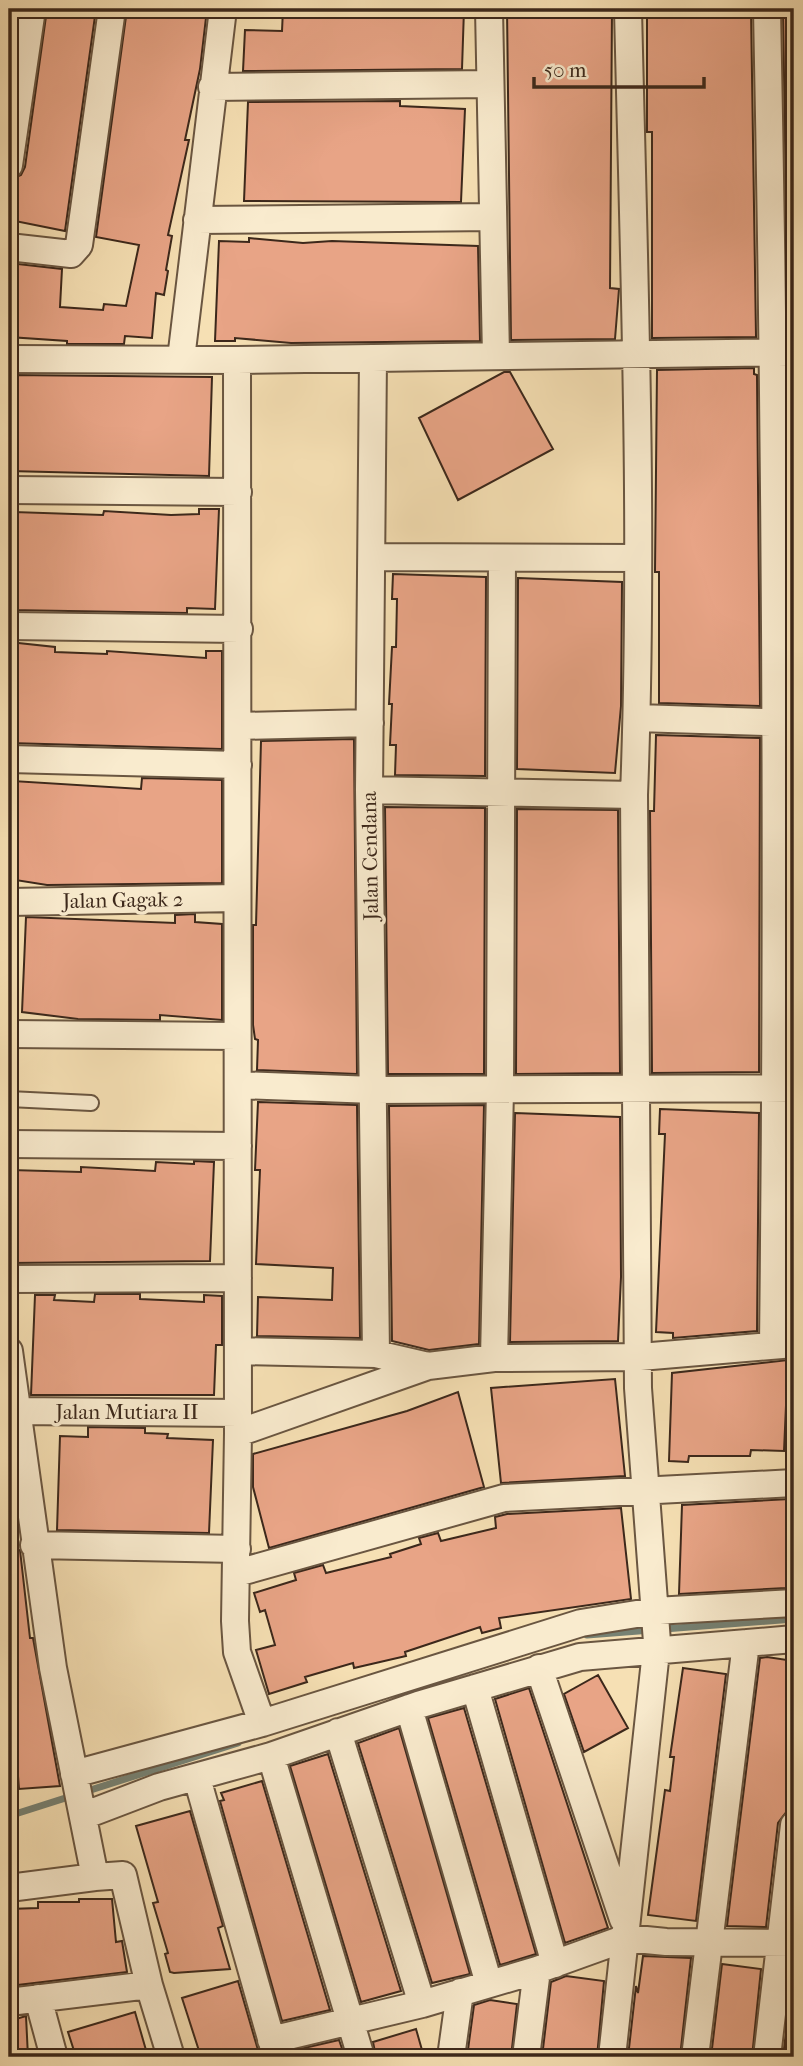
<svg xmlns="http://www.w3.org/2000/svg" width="803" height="2066" viewBox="0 0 803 2066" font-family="'IM FELL French Canon',serif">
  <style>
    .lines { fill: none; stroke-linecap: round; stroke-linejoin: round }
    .stream { stroke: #768173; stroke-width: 7 }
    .building { fill: #e8a486; stroke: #3c281b; stroke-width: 2 }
    .lane-casing { stroke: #6a5641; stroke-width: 18 }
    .street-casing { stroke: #6a5641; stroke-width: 30 }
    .lane { stroke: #f9ebce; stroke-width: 14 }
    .street { stroke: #f9ebce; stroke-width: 26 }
    .labels { text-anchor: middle; stroke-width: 7; stroke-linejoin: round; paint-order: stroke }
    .street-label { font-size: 21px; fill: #3c281b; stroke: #f9ebce }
  </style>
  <rect width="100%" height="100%" fill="#f6e0b4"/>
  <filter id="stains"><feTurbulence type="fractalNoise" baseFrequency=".00286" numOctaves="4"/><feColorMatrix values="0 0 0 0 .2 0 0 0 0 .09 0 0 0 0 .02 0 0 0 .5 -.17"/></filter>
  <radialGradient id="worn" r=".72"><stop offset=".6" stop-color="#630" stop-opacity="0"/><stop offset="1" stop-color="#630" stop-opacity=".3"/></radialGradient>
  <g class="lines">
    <path class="stream" d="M587,1635L794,1619
      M9,1816L238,1743"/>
  </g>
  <path class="building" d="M47,9H96L65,231L10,220L13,206H9V180L21,175L25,167Z
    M127,9H207L200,69L185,140H189L168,235L172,236L166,270L168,271L164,295L156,293L152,338L125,336L124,344H67V341L9,337V263L62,269L60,307L103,310L104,304L126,306L139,245L96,237Z
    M283,9H464L462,69L243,71L245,30L282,31Z
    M507,9H612L610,288L619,289L615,339L511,340Z
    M647,9L751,10L756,337L652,338V132H647Z
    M783,11L794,12V331H788Z
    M400,101V106L465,109L461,202L244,201L248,102Z
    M249,238L303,243L332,241L478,246L480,341L291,343L235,338V341H215L219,241L249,242Z
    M754,368V374L757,375L760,706L659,703V572H655L657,370Z
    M504,372H510L553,449L458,500L419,418Z
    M9,375L212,377L209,476L9,471Z
    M789,435H794V707H791Z
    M199,509H219L215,609L187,608V613L10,610L14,512L103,515L104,511L171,515L199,514Z
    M393,574L486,577L485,776L395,775L396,745H390L392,704H389L392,647H396L397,599H392Z
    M518,578L622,582L621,706L615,773L517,769Z
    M9,642L55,647V652L107,654V651L206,658V651H222V749L9,743Z
    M656,735L760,738L759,1072L652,1073L650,811H654Z
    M354,739L357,1074L257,1070L258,1040L255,1039L253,1025V925H256L261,741Z
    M791,739H794V1071H791Z
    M142,778L222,780V883L47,885L9,879L13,781L141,789Z
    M385,807L485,808L484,1074H388Z
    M517,809L618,810L620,1073L516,1074Z
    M195,914V922L222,924V1020L160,1015V1020L78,1019L22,1012L26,917L175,923V915Z
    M258,1102L357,1105L360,1338L257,1336L258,1297L332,1300L333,1268L256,1264L260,1170H255Z
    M484,1105L479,1344L429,1350L392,1341L389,1106Z
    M660,1109L759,1113L757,1331L673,1338V1333L656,1332L665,1134H659Z
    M515,1113L620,1117L621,1277L618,1341L510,1342Z
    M194,1161L214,1162L210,1261L9,1263L11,1170L81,1172V1167L155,1171L156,1162L194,1164Z
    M95,1294H140V1299L204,1302V1295L222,1296V1345H216L214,1395H31L35,1295H55L54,1300L94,1302Z
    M788,1360L784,1451L751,1450L750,1456H689L688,1462L669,1461L672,1373Z
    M615,1379L625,1476L501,1483L491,1388Z
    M458,1392L484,1487L269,1548L253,1487V1454L407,1411Z
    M88,1427L145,1428V1433L168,1434L167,1438L213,1440L209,1533L57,1530L60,1436L88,1437Z
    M790,1499L786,1588L679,1594L682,1505Z
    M621,1508L631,1599L499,1618L501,1628L482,1633L480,1627L405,1652L406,1656L354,1668L353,1663L305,1677L307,1682L269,1694L256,1650L275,1645L265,1610L260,1612L254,1593L296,1580L294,1573L323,1565L326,1573L391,1557L390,1554L421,1544L419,1538L438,1533L441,1541L496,1528L495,1517L507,1514Z
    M20,1550L30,1638H33L60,1786L19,1789L14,1725H10L9,1705V1551Z
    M767,1657L794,1661V1749L787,1811L778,1823L766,1927L727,1926L760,1658Z
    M683,1668L726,1674L696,1921L648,1915L665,1790L670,1791L674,1757H670Z
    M598,1675L628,1728L584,1752L564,1694Z
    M529,1688L608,1928L565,1943L495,1699Z
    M464,1708L536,1954L500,1965L428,1718Z
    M399,1728L470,1974L432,1983L358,1743Z
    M328,1754L401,1991L361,2002L290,1766Z
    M262,1781L330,2010L282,2021L220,1801L224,1800L221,1793Z
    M190,1811L223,1926L218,1928L230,1969L174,1973L170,1972L165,1954L168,1953L153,1903L158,1902L136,1826Z
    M79,1899H112L116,1942L122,1941L127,1972L9,1986V1909L38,1908V1902H79Z
    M643,1956L691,1958L680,2057H628L636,1986L638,1993Z
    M722,1964L761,1969L752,2057H711Z
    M793,1974L794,2057H783Z
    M566,1976L604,1981L597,2057H542L551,1982Z
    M238,1981L260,2057H201L182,1998Z
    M490,2000L517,2004L511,2057H467L474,2005Z
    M135,2012L148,2057H76L68,2032Z
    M26,2016L28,2057H9V2021Z
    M416,2029L424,2057H376L373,2042Z
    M339,2040L345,2057H291V2051Z"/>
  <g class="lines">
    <g class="lane-casing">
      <path id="lane" d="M9,1099L91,1103"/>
    </g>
    <g class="street-casing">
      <path id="street" d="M489,9L496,356
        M767,9C776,454 778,900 773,1345
        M212,87L490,84
        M9,165L32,9
        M197,220L493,217
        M9,247L71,254L79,245L112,9
        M373,358L369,790L376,1354
        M9,359L237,360L794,352
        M181,359L223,9
        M237,360L238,1433L235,1621L237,1652L262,1723
        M9,490L238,492
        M372,557L637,558
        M9,626L239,629
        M637,718L794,723
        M238,726L370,723
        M9,759L238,765
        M369,790L634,795
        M9,902L237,898
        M9,1034L237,1036
        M238,1085L374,1090L794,1088
        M9,1144L238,1146
        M9,1279L238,1278
        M9,1351L53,1668L95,1877L9,1888
        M238,1351L376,1354L428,1366L494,1358L640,1357L794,1344
        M494,1358L500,1090L502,558
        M16,1411L238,1413
        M238,1433L428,1366
        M34,1545L237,1549
        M237,1573L504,1498L794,1483
        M539,1668L623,1919
        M475,1688L555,1964
        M409,1708L489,1984
        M338,1732L422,2004
        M271,1756L361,2057
        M74,1774L262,1723L581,1623L655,1611L794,1603
        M197,1778L276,2056
        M83,1816L159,1787L271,1756L418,1705L580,1657L794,1639
        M149,1985L171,2057
        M38,1998L54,2057
        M9,2002L149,1985L123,1875L95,1877
        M271,2040L422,2004L537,1970L626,1938L666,1942L794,1943
        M451,2057L460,1992
        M526,2057L537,1970
        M612,2057L657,1642L638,1388L634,795C644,533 634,271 628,9
        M695,2057L746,1643
        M767,2057L794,1825"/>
    </g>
    <use href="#lane" class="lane"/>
    <use href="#street" class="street"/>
  </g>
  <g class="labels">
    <g class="street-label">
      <text transform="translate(370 856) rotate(-91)" y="7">Jalan Cendana</text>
      <text transform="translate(123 900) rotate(-1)" y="7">Jalan Gagak 2</text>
      <text x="127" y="1419">Jalan Mutiara II</text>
    </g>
  </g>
  <rect width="803" height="2066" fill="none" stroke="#f6e0b4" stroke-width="35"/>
  <rect x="10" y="10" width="782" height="2045" fill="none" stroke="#3c281b" stroke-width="3.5"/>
  <rect x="18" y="18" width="768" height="2031" fill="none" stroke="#3c281b" stroke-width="2"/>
  <path d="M534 77v10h170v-10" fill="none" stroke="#3c281b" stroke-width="3.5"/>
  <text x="544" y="77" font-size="21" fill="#3c281b" stroke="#f9ebce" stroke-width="5" paint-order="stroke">50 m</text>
  <rect width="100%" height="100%" filter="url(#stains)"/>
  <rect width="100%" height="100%" fill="url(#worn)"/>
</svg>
